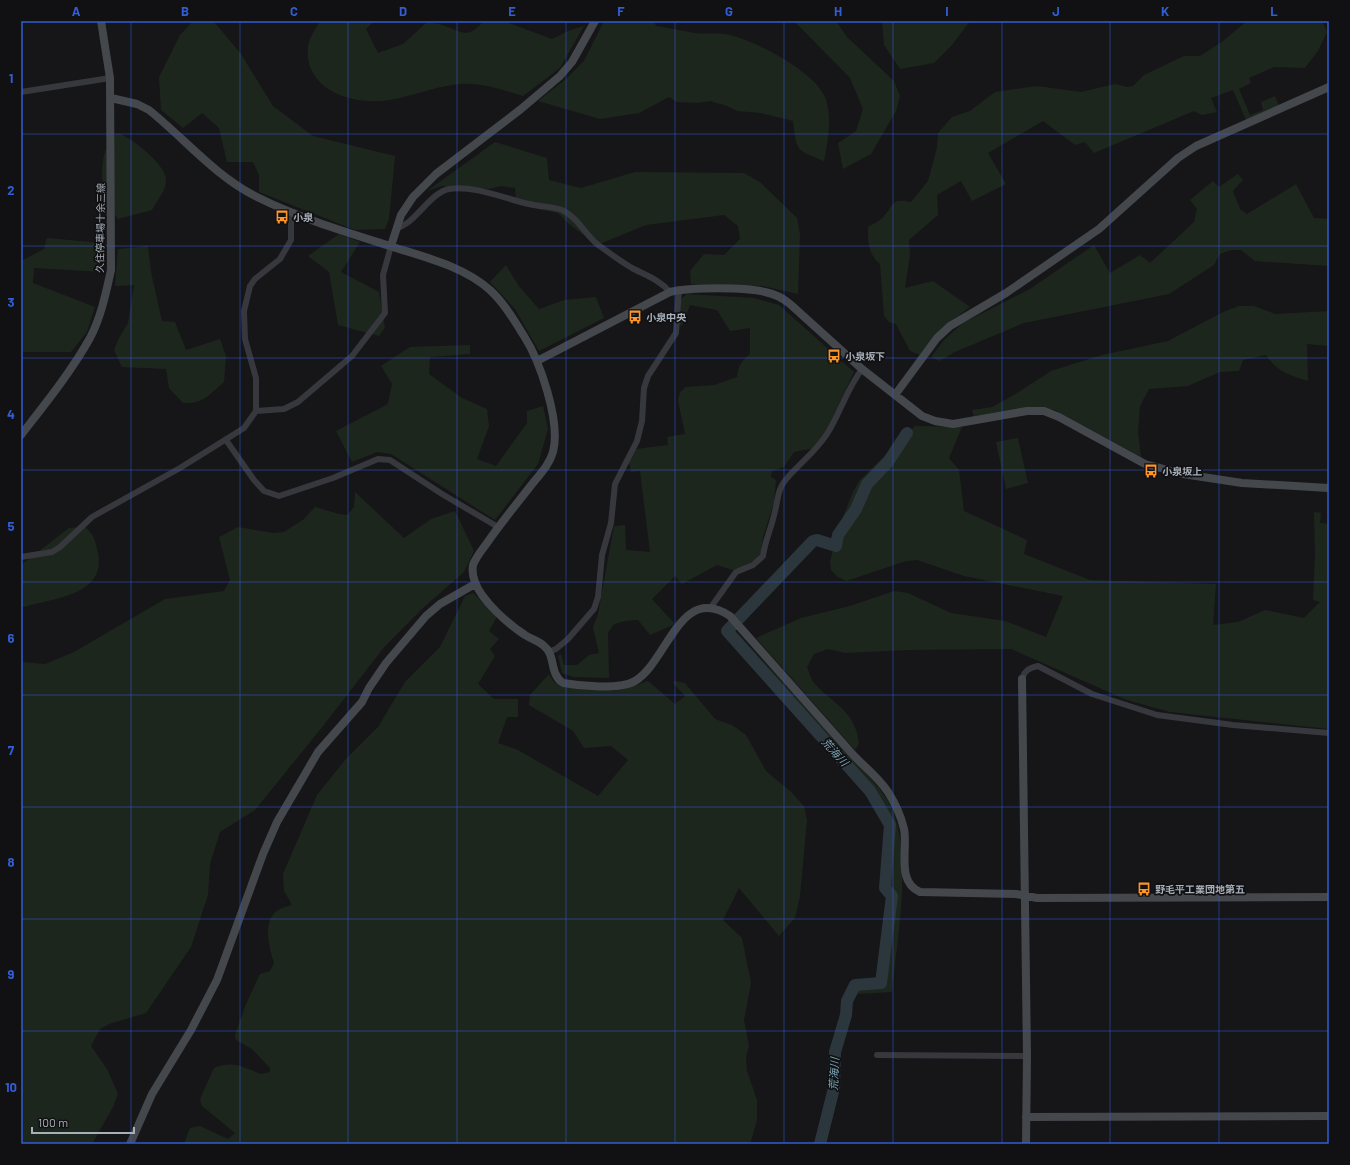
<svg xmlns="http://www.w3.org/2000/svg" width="1350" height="1165" viewBox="0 0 1350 1165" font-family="Barlow,'Noto Sans JP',sans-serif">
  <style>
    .green { fill: #1d261d }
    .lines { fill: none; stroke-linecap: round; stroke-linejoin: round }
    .river { stroke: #2b373d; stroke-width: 12 }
    .street { stroke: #36383d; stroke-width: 6 }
    .secondary { stroke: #44484d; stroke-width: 8 }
    .grid { fill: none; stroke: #325dd3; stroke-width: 1; stroke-opacity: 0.55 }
    .labels { text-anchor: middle; stroke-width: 3.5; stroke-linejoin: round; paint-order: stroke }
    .poi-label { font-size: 10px; font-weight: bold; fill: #a7afb9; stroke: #111113; text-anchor: start }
    .street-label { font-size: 10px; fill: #a7afb9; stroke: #111113 }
    .water-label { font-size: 11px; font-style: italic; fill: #7ba4b6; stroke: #111113 }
    .neatline { fill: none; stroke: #325dd3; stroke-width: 1.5 }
    .grid-label { font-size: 13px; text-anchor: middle; font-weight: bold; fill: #325dd3 }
  </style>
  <rect width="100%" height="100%" fill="#161618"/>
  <path class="green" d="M193,21H210L215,23L241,54L273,106L313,136L395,156L389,219L385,229L355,230L259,192V175L253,162H227L219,128L202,113L183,128L161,110L159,77L180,35Z
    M320,21H374L366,29L378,53L403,44L426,23C431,23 437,23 442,25C463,32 466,40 484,21H503L552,39L568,31L584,26L560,68L523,96C503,90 481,82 460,84C434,86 406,99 382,101C347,104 303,87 308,46C309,38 316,28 320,21Z
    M604,21H654L656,26C669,28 682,31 695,33C705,34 715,33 725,34C753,39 818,72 826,100C832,120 828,141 824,161C794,149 797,151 793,121L761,113L737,111L727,106L710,101L698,103L677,102L669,97L639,113L600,119L538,101L566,79L584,61Z
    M794,21H836L847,37L894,81L900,96L896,111L871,154L843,169L838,143L856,131L863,109L850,78Z
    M882,21H970L952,45L934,63L900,69L884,45Z
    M1247,21H1322L1327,32L1318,51L1305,68L1274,67L1249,78L1251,83L1239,89L1250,115L1263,110L1261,102L1275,96L1279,106L1246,120L1233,90L1211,98L1217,112L1202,115L1194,111L1094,153L1085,142L1075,145L1043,121L988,153L1006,184L972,201L961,181L937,195L938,215L909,240L910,255L905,288L933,281L970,307L942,328L920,355L910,351L896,324L889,322L884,316L880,264C868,254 868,242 868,227C873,224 880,221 884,216C895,204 890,198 911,202L928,181L937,148L938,133L952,117L970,111L995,92L1037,86L1081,92L1115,84L1127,87L1133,86L1144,75L1184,56H1200L1223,41Z
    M117,133C131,137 165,164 166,179C167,190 157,200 152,210L118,219C99,199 95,152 117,133Z
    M495,142L547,158L549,180L581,188L635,172L744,173L760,182L797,218L800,235L798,294L762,286L691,284L690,271L704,254L724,255L740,239L738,226L724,215L646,225L597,245L569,224L558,213L542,210L516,201L515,188L501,186L489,189L442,186L427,191Z
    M1238,174L1243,180L1233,191L1240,209L1247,214L1296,184L1314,218L1329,219V266L1255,261L1241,250H1231L1220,254L1214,265L1169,294L1024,323L955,352L939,361L931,357L945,339L963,323L1030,289L1094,245L1110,273L1140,255L1150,263L1194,222L1197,209L1190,200L1213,181L1219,187Z
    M339,234L360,242L341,272L379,292L385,328L379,336L338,325L329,272L308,256Z
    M47,238L102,243L103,272L34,268L33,283L95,307L87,332L71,352H21V261L44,249Z
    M148,246L151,272L162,321L175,322L186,350L220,339L226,356L224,382C209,395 203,404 183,403L169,388L166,369L122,367L114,350L119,338L128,323L134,285L115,286L118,249Z
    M506,265L518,285L539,309L564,300L596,297L604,318L539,351L515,309L490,282Z
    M687,294L754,298L779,305L854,372L824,436L814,448L794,452L784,467L772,471L771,477L776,480L774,502L763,537L761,552L758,558L745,566L732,570L717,565L682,584L675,576L652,599L674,623L673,625L650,635L638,620L625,621L614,624L608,633L609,678L573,677L562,673L558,656L561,654L564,665H577L589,655L599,653L593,627L598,614L614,526L625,525L626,550L650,552L640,471L631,472L629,462L636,449L668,445L667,437L685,434L678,401L680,392L686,387L714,385L737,377C738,365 742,361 750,354V328L730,331L717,310L690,305L682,326L679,325L681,299Z
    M1239,306H1254L1275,314L1329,311V346L1307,344L1308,381C1290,376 1276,371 1266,355L1243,360L1239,371L1220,372L1188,386L1149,389L1140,406L1138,432L1141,457L1055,410L1032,407L974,416L972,410L992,407L1014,395L1051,371L1102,355L1168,341L1223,312Z
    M470,345V354L430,357L429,374L462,398L487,409L489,426L477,459L496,466L527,423V411L543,406L548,429L538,464L495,520L391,454L377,452L352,462L336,431L388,404L392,384L381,366L410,347Z
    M915,426L962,427L949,458L959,470L964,511L1027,540L1024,554L1090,580L1216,584L1213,625L1238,622L1265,610L1304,618L1320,602L1313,600L1315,554L1314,512L1321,513L1320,523L1329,524V729L1170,712L1127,700L1011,649L908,650L845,653L828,649L814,654L807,667C809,672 811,680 815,684C834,705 856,711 859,744L855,750L756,638L801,618L850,606L894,591L908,593L951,613L1005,621L1046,637L1063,596L964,576L917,560L906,561L846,581L838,577L831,570L830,562L839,527L852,494L859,481Z
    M1018,438L1028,483L1006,489L996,442Z
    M355,492L404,538L431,519L455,511L474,551L464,572L423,608L385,646L323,726L255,810L220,832L210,864L208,895L191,947L146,1013L109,1024L100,1029L91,1046L107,1069L118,1094L113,1107L92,1144H21V662L45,664L74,652L165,599L224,591L230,580L219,537L238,527L273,533L284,532L304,519L315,507L339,514L347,515L354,507Z
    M85,527C95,536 95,540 98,553C107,597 50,598 21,608V565L69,528Z
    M473,593L497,617L489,631L499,639L490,649L495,656L478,684L494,699H518V717H507L498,743L518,750L598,796L628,760L611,746L584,748L573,731L529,705L530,695L549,674L554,682L562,687L614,691L629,688L648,681L675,704L685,696L673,683L675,681L685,683L715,719L732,725L746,735L766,771L791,792L804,806L807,820L800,896L795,918L779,936L739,888L723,920L742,938L751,983L744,1020L749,1046L746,1057L747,1071L757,1100V1120L750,1144H184L190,1128L200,1126L228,1139L235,1133L202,1106L200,1099L214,1068C233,1060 243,1067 261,1074L270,1072V1068L252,1049L236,1040L235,1035L246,1004L260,974L270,971L274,963C269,947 261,919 280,909C283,907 288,906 292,905L284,891L283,874L317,795L345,760L378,727L405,682L440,647L465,596Z
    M733,628L879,788C884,795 890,803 893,811C912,863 897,938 892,992L857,994L858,988L883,985L894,895L888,887L891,825L872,789L762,672L730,631Z"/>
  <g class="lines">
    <path class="river" d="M820,1144L834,1088L835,1052L846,1015L847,1001L855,985L881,983L892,896L885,888L890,825L870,791L727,631L813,541L817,540L836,546L838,535L856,509L867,484L888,462L907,433"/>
    <path class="street" d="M21,92L110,78
      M396,228C415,225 429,193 449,189C474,185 506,199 529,204C541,207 551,206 562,210C577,217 585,234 597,244C608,252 620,261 632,268C645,275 660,280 670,292
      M256,411L284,409L298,402L352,356L385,313L383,275L391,246
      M226,440L254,480L264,491L279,496L333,478L378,459L390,460L442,494L498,527
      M21,557L52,552L60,547L92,517L180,468L244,428L256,411V378L245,339L244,311L250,286L255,279L280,259L291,240V221L294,212
      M711,607L736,572L753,565L763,556C765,540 772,527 775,511C778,501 777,491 784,482C797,465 815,453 827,434C840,413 847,389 862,369
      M549,652L556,649L568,639L594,609L598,597L602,555L611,523L615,484L637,441L642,421L644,388L648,376L676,333L679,289
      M1022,679C1025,670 1029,668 1038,666L1092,694L1157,715L1233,725L1329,733
      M877,1055L1027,1056"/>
    <path class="secondary" d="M111,98L137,104L149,110C185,139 215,176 257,197C301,219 349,233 396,248C428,258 464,267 490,290C504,303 514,320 524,336C540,361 561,422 553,452C549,466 538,476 529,488C515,506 500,524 487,543C482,550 476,557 473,565C472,571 473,577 475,582C481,600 509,625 525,635C531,639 539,641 544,646C556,655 549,674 563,683C580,686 620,690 635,681C668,661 680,583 730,616C769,660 808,704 847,748C860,764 877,775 888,792C895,803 901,816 904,829C908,849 896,882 920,892L1016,894L1037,898L1329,897
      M391,246L401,215L413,197L436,174L521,109L560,76L572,62L595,21
      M537,361L670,292C690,287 746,287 765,292C775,294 783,298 790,304L862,369L922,416L935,421L953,424L1027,411H1044L1059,417L1145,464L1183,474L1242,483L1329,488
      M895,395L937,338L950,326L1006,293L1099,229L1178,158L1196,146L1329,87
      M21,435C45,404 71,372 90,338C101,317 106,293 111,270L110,78L101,21
      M1022,679L1027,1056L1026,1144
      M1026,1117L1329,1116
      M130,1144L152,1094L191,1030L217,980L263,854L277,822L318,752L362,702L369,688L386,663L426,616L440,604L475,584"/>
  </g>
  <path class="grid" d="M131,21V1144M240,21V1144M348,21V1144M457,21V1144M566,21V1144M675,21V1144M784,21V1144M893,21V1144M1002,21V1144M1110,21V1144M1219,21V1144M21,134H1329M21,246H1329M21,358H1329M21,470H1329M21,582H1329M21,695H1329M21,807H1329M21,919H1329M21,1031H1329"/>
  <defs>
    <g id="bus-bare" transform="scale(1.08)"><path d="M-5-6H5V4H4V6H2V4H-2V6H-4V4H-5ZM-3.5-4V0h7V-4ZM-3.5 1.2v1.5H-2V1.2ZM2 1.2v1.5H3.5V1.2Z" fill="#ff9526" stroke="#111113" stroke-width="2.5" paint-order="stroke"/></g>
  </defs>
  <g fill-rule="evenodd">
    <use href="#bus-bare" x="282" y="217"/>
    <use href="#bus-bare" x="635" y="317"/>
    <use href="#bus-bare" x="834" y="356"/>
    <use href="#bus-bare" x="1151" y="471"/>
    <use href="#bus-bare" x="1144" y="889"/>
  </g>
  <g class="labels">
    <g class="poi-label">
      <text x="293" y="221">小泉</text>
      <text x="646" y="321">小泉中央</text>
      <text x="845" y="360">小泉坂下</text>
      <text x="1162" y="475">小泉坂上</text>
      <text x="1155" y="893">野毛平工業団地第五</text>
    </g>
    <g class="street-label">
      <text transform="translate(100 228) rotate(-89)" y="4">久住停車場十余三線</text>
    </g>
    <g class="water-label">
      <text transform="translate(835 752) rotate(48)" y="4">荒海川</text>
      <text transform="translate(834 1074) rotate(-87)" y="4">荒海川</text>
    </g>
  </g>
  <rect width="1350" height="1165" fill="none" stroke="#111113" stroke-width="44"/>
  <path d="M32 1127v6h102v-6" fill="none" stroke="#a7afb9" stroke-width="2"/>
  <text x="38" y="1127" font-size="12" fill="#a7afb9" stroke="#111113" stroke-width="3" paint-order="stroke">100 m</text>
  <rect x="22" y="22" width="1306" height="1121" class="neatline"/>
  <g class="grid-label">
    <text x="76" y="16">A</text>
    <text x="185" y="16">B</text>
    <text x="294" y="16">C</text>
    <text x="403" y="16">D</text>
    <text x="512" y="16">E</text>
    <text x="621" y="16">F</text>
    <text x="729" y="16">G</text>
    <text x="838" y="16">H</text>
    <text x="947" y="16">I</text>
    <text x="1056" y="16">J</text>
    <text x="1165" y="16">K</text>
    <text x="1274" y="16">L</text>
    <text x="11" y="83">1</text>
    <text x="11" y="195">2</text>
    <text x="11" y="307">3</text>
    <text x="11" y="419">4</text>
    <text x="11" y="531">5</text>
    <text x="11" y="643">6</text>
    <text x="11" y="755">7</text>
    <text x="11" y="867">8</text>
    <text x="11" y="979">9</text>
    <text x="11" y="1092">10</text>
  </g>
</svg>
